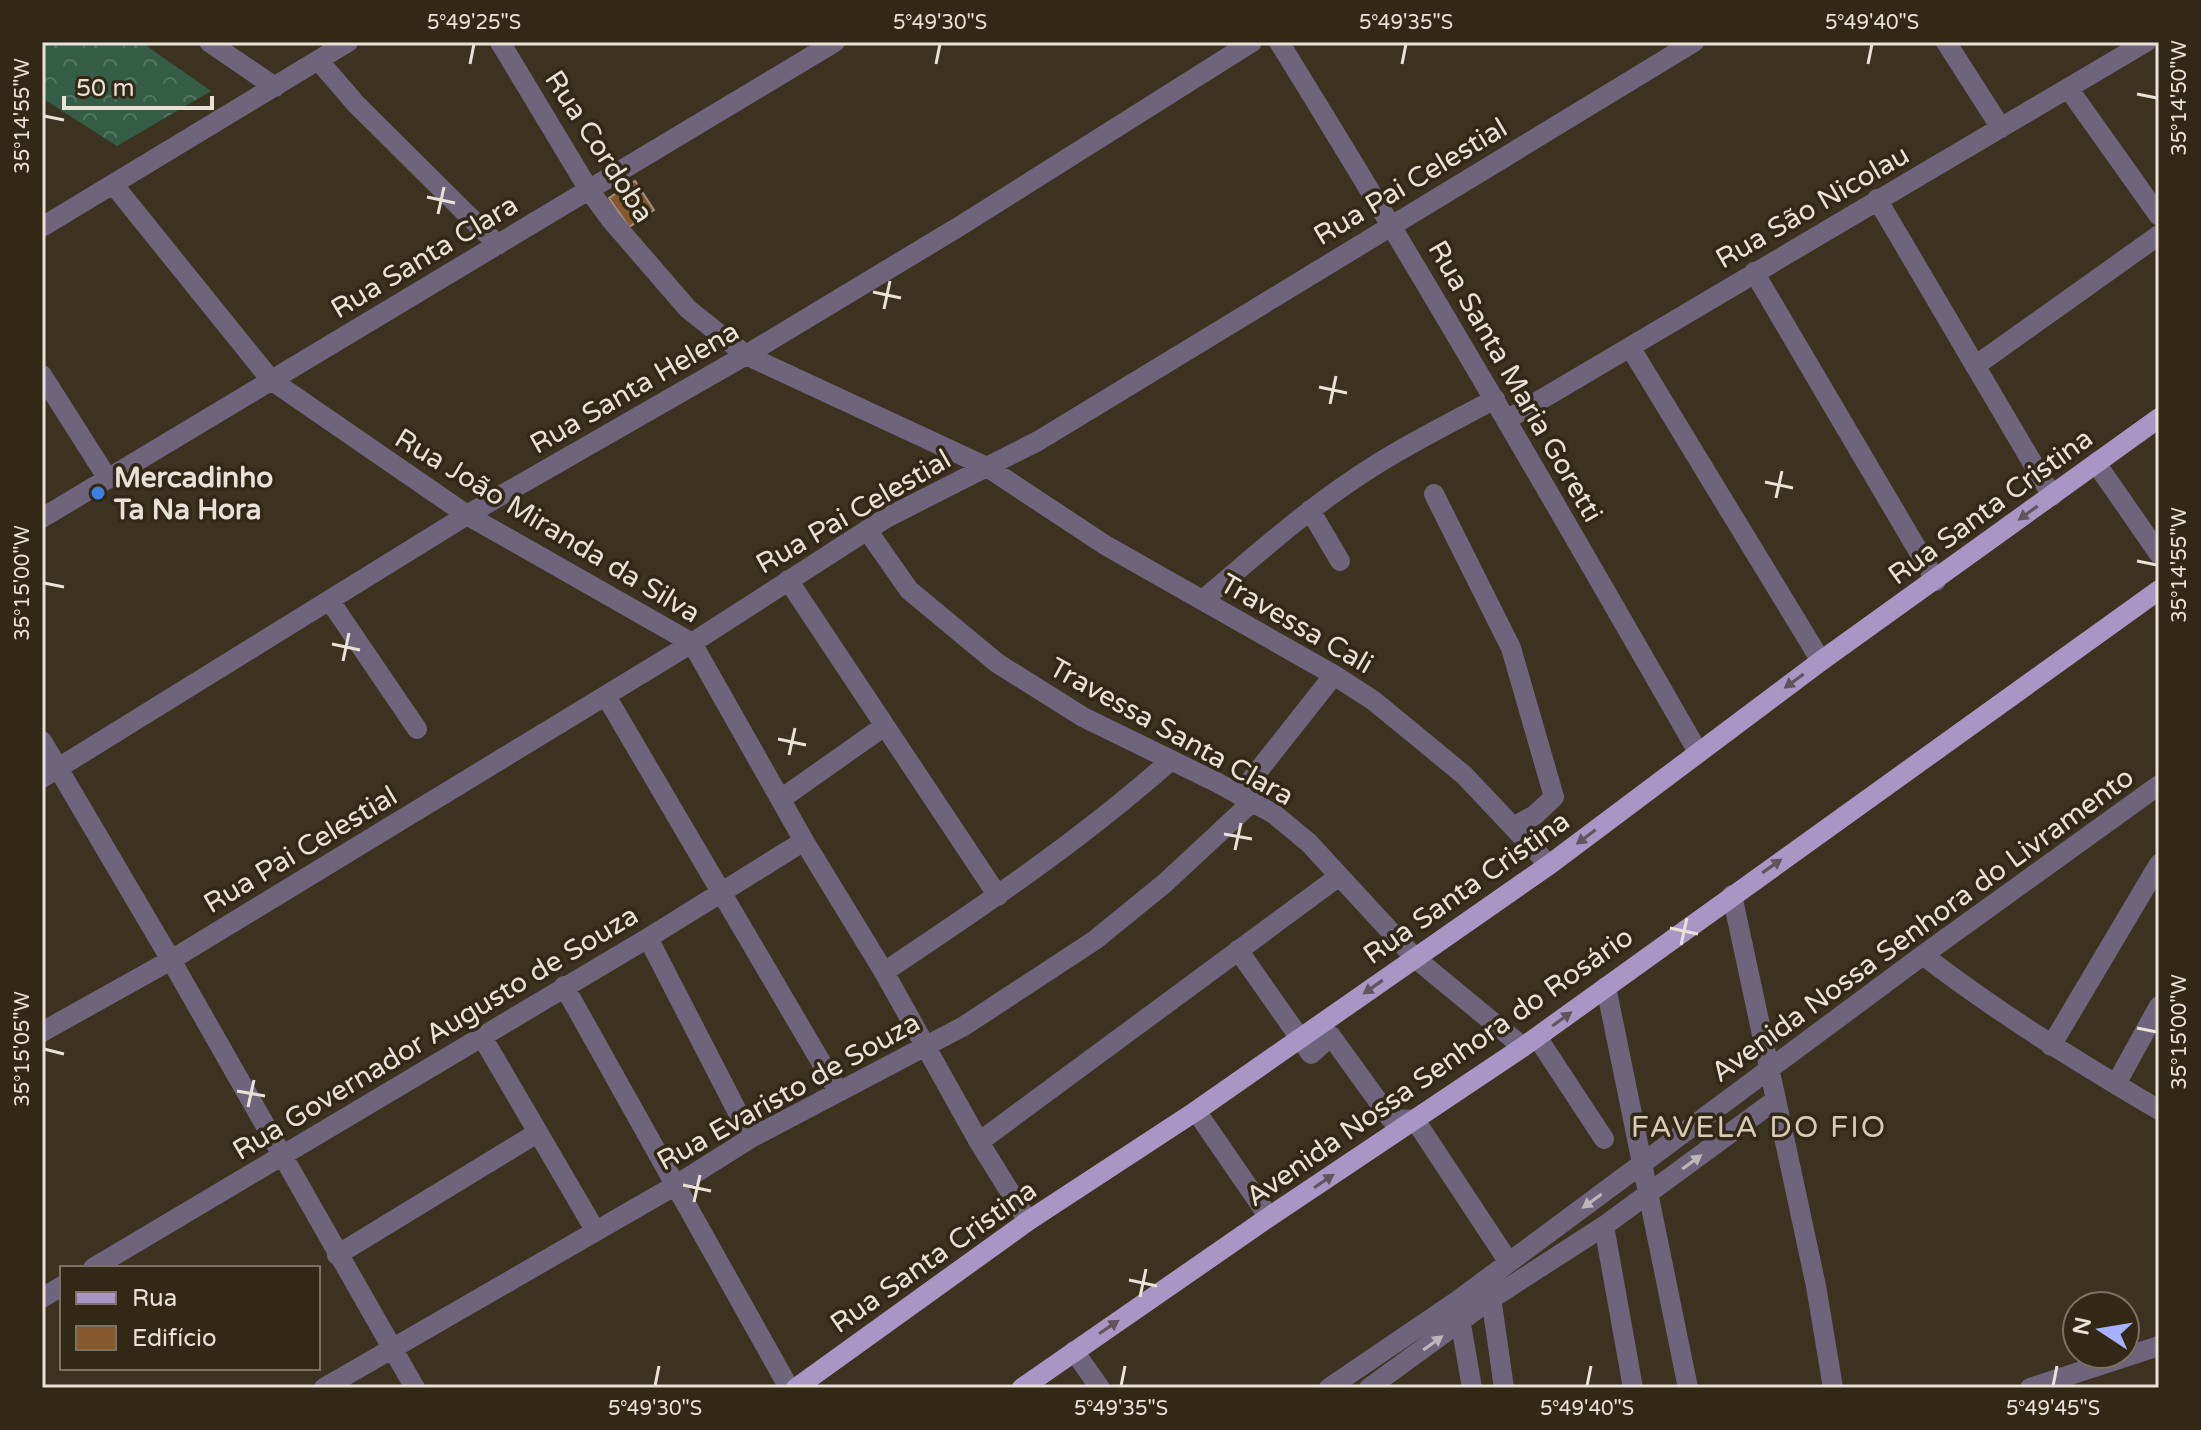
<svg xmlns="http://www.w3.org/2000/svg" width="2201" height="1430" viewBox="0 0 2201 1430" font-family="'Varela Round',sans-serif">
  <style>
    .forest { fill: url(#forest-crowns) }
    .building { fill: #85582d; stroke: #a39080; stroke-width: 2 }
    .lines { fill: none; stroke-linecap: round; stroke-linejoin: round }
    .minor { stroke: #6e657d; stroke-width: 20 }
    .major { stroke: #a896c5; stroke-width: 20 }
    .oneway { fill: #61545c }
    .oneway2 { fill: #beb6b8 }
    .ticks { fill: none; stroke: #e9e2d7; stroke-width: 3 }
    .shop-dot { fill: #3f7fe0; stroke: #322816; stroke-width: 3 }
    .labels { text-anchor: middle; stroke-width: 7; stroke-linejoin: round; paint-order: stroke }
    .street-label { font-size: 28px; fill: #e9e2d7; stroke: #322816 }
    .poi-label { font-size: 28px; font-weight: bold; fill: #e9e2d7; stroke: #322816; text-anchor: start }
    .neighbourhood-label { font-size: 30px; letter-spacing: 2px; fill: #d8cbb5; stroke: #322816 }
    .neatline { fill: none; stroke: #e9e2d7; stroke-width: 3 }
    .ticks-label { font-size: 20px; text-anchor: middle; fill: #e9e2d7 }
  </style>
  <defs>
    <pattern id="forest-crowns" width="20" height="18" patternUnits="userSpaceOnUse" patternTransform="scale(2)"><rect width="20" height="18" fill="#355d46"/><path d="M2 6a3 3 0 1 1 6 0M12 15a3 3 0 1 1 6 0" fill="none" stroke="#527460"/></pattern>
  </defs>
  <rect width="100%" height="100%" fill="#3c3220"/>
  <path class="forest" d="M42,42H141L211,91L117,146L42,98Z"/>
  <path class="building" d="M635,181L654,210L629,227L609,198Z"/>
  <g class="lines">
    <path class="minor" d="M209,42L275,87
      M500,42L589,190L611,220L688,309L746,355L987,467L1105,545L1334,675L1374,701L1464,775L1549,865
      M1279,42C1424,276 1561,513 1698,752
      M1946,42L2001,128
      M318,60L356,104L498,245
      M2068,88L2159,216
      M113,184L271,380L467,515L692,643L804,841L884,972L979,1142L1028,1221
      M1877,199L2052,496
      M42,227L348,42
      M1754,272L1936,581
      M1630,347L1821,661
      M1975,366L2159,235
      M42,375L108,479
      M1508,419L2146,42
      M2096,463L2159,554
      M1434,494L1511,648L1554,797L1535,815L1513,827
      M1310,510L1340,561
      M42,518L835,42
      M867,530L909,590L997,663L1083,717L1218,783L1274,814L1309,843L1415,958L1523,1047
      M788,580L998,896
      M1203,600C1259,552 1314,503 1377,464C1415,440 1456,420 1495,399
      M330,601L417,729
      M606,696L838,1091
      M42,741L171,960L415,1388
      M42,778L467,515L746,355L960,226L1252,42
      M1239,795L1334,675
      M781,799L883,727
      M1732,895L1816,1286L1833,1388
      M648,938L751,1138
      M1238,950L1311,1054L1331,1036L1391,1119L1415,1120L1508,1261
      M1923,955C1998,1013 2078,1062 2159,1110
      M884,972C983,906 1081,840 1170,761
      M564,986L789,1388
      M1606,987L1688,1388
      M42,1032L171,960L692,643L886,518L1038,441L1694,42
      M481,1035L595,1230
      M1537,1037L1604,1139
      M2051,1046L2159,864
      M2116,1084L2159,1006
      M1196,1111L1269,1217
      M979,1142L1338,877
      M1604,1226L1633,1388
      M337,1255L537,1133
      M93,1268L648,938L804,841
      M1490,1290L1504,1388
      M42,1298L62,1286
      M1459,1313L1472,1388
      M1074,1351L1100,1388
      M324,1388L676,1185L751,1138L964,1026L1095,940L1165,883L1252,802
      M1329,1388L1457,1301L1923,955L2159,785
      M1369,1388L1491,1299L1604,1226L1774,1101
      M2030,1388L2159,1346"/>
    <path class="major" d="M796,1388L1028,1221L1196,1111L1549,865L1821,661L2159,418
      M1022,1388L1269,1217L1523,1047L2159,590"/>
  </g>
  <defs><path id="oneway-solid" d="M-6-.8H1V-3.2L6.5 0L1 3.2V.8H-6Z" transform="scale(2)"/></defs>
  <g class="oneway">
    <use href="#oneway-solid" transform="translate(2028 513) rotate(144)"/>
    <use href="#oneway-solid" transform="translate(1794 681) rotate(144)"/>
    <use href="#oneway-solid" transform="translate(1586 837) rotate(143)"/>
    <use href="#oneway-solid" transform="translate(1772 866) rotate(-35)"/>
    <use href="#oneway-solid" transform="translate(1373 987) rotate(145)"/>
    <use href="#oneway-solid" transform="translate(1562 1019) rotate(-36)"/>
    <use href="#oneway-solid" transform="translate(1324 1181) rotate(-34)"/>
    <use href="#oneway-solid" transform="translate(1109 1327) rotate(-34)"/>
  </g>
  <g class="oneway2">
    <use href="#oneway-solid" transform="translate(1692 1162) rotate(-36)"/>
    <use href="#oneway-solid" transform="translate(1592 1201) rotate(144)"/>
    <use href="#oneway-solid" transform="translate(1433 1343) rotate(-36)"/>
  </g>
  <path class="ticks" d="M470,64L474,44M936,64L940,44M1402,64L1406,44M1868,64L1872,44M2137,94L2157,98M44,116L64,120M427,197L455,203M438,214L444,187M873,292L901,298M884,309L890,281M1319,387L1347,393M1330,404L1336,376M1765,482L1793,488M1776,498L1782,471M2137,561L2157,565M44,583L64,587M332,644L360,650M343,661L349,633M778,739L806,745M789,755L795,728M1224,834L1252,839M1235,850L1241,823M1670,928L1698,934M1681,945L1687,918M2137,1028L2157,1032M44,1049L64,1054M237,1091L265,1096M248,1107L254,1080M683,1185L711,1191M694,1202L700,1175M1129,1280L1157,1286M1140,1297L1146,1269M655,1386L659,1366M1121,1386L1125,1366M1587,1386L1591,1366M2053,1386L2057,1366"/>
  <circle class="shop-dot" cx="98" cy="493" r="8"/>
  <g class="labels">
    <g class="street-label">
      <text transform="translate(600 146) rotate(57)" y="10">Rua Cordoba</text>
      <text transform="translate(1410 181) rotate(-31)" y="10">Rua Pai Celestial</text>
      <text transform="translate(1812 206) rotate(-30)" y="10">Rua São Nicolau</text>
      <text transform="translate(424 256) rotate(-31)" y="10">Rua Santa Clara</text>
      <text transform="translate(1516 381) rotate(60)" y="10">Rua Santa Maria Goretti</text>
      <text transform="translate(634 387) rotate(-30)" y="10">Rua Santa Helena</text>
      <text transform="translate(1990 506) rotate(-36)" y="10">Rua Santa Cristina</text>
      <text transform="translate(853 511) rotate(-30)" y="10">Rua Pai Celestial</text>
      <text transform="translate(548 525) rotate(31)" y="10">Rua João Miranda da Silva</text>
      <text transform="translate(1297 623) rotate(30)" y="10">Travessa Cali</text>
      <text transform="translate(1172 731) rotate(29)" y="10">Travessa Santa Clara</text>
      <text transform="translate(300 849) rotate(-31)" y="10">Rua Pai Celestial</text>
      <text transform="translate(1466 887) rotate(-35)" y="10">Rua Santa Cristina</text>
      <text transform="translate(1922 924) rotate(-36)" y="10">Avenida Nossa Senhora do Livramento</text>
      <text transform="translate(435 1032) rotate(-31)" y="10">Rua Governador Augusto de Souza</text>
      <text transform="translate(1439 1066) rotate(-35)" y="10">Avenida Nossa Senhora do Rosário</text>
      <text transform="translate(788 1091) rotate(-29)" y="10">Rua Evaristo de Souza</text>
      <text transform="translate(933 1256) rotate(-35)" y="10">Rua Santa Cristina</text>
    </g>
    <g class="poi-label">
      <text x="114" y="487">Mercadinho<tspan x="114" dy="32">Ta Na Hora</tspan></text>
    </g>
    <g class="neighbourhood-label">
      <text x="1759" y="1137">FAVELA DO FIO</text>
    </g>
  </g>
  <rect width="2201" height="1430" fill="none" stroke="#322816" stroke-width="88"/>
  <rect x="60" y="1266" width="260" height="104" fill="#322816" stroke="#7b7263" stroke-width="2"/>
  <rect x="76" y="1292" width="40" height="12" fill="#a896c5" stroke="#7b7263" stroke-width="2"/>
  <text x="132" y="1306" font-size="24" fill="#e9e2d7">Rua</text>
  <rect x="76" y="1326" width="40" height="24" fill="#85582d" stroke="#7b7263" stroke-width="2"/>
  <text x="132" y="1346" font-size="24" fill="#e9e2d7">Edifício</text>
  <g transform="translate(2101 1330) rotate(282)"><circle r="38" fill="#322816" stroke="#7b7263" stroke-width="2"/>
  <path d="M0-6L14 30L0 20L-14 30Z" fill="#a6b1fc"/>
  <text y="-12" font-size="22" font-weight="bold" text-anchor="middle" fill="#e9e2d7">N</text>
  </g>
  <path d="M64 96v12h148v-12" fill="none" stroke="#e9e2d7" stroke-width="4"/>
  <text x="76" y="96" font-size="24" fill="#e9e2d7" stroke="#322816" stroke-width="6" paint-order="stroke">50 m</text>
  <rect x="44" y="44" width="2113" height="1342" class="neatline"/>
  <g class="ticks-label">
    <text x="474" y="29">5°49'25"S</text>
    <text x="940" y="29">5°49'30"S</text>
    <text x="1406" y="29">5°49'35"S</text>
    <text x="1872" y="29">5°49'40"S</text>
    <text transform="translate(2179 98) rotate(-90)" y="7">35°14'50"W</text>
    <text transform="translate(22 116) rotate(-90)" y="7">35°14'55"W</text>
    <text transform="translate(2179 565) rotate(-90)" y="7">35°14'55"W</text>
    <text transform="translate(22 583) rotate(-90)" y="7">35°15'00"W</text>
    <text transform="translate(2179 1032) rotate(-90)" y="7">35°15'00"W</text>
    <text transform="translate(22 1049) rotate(-90)" y="7">35°15'05"W</text>
    <text x="655" y="1415">5°49'30"S</text>
    <text x="1121" y="1415">5°49'35"S</text>
    <text x="1587" y="1415">5°49'40"S</text>
    <text x="2053" y="1415">5°49'45"S</text>
  </g>
</svg>
